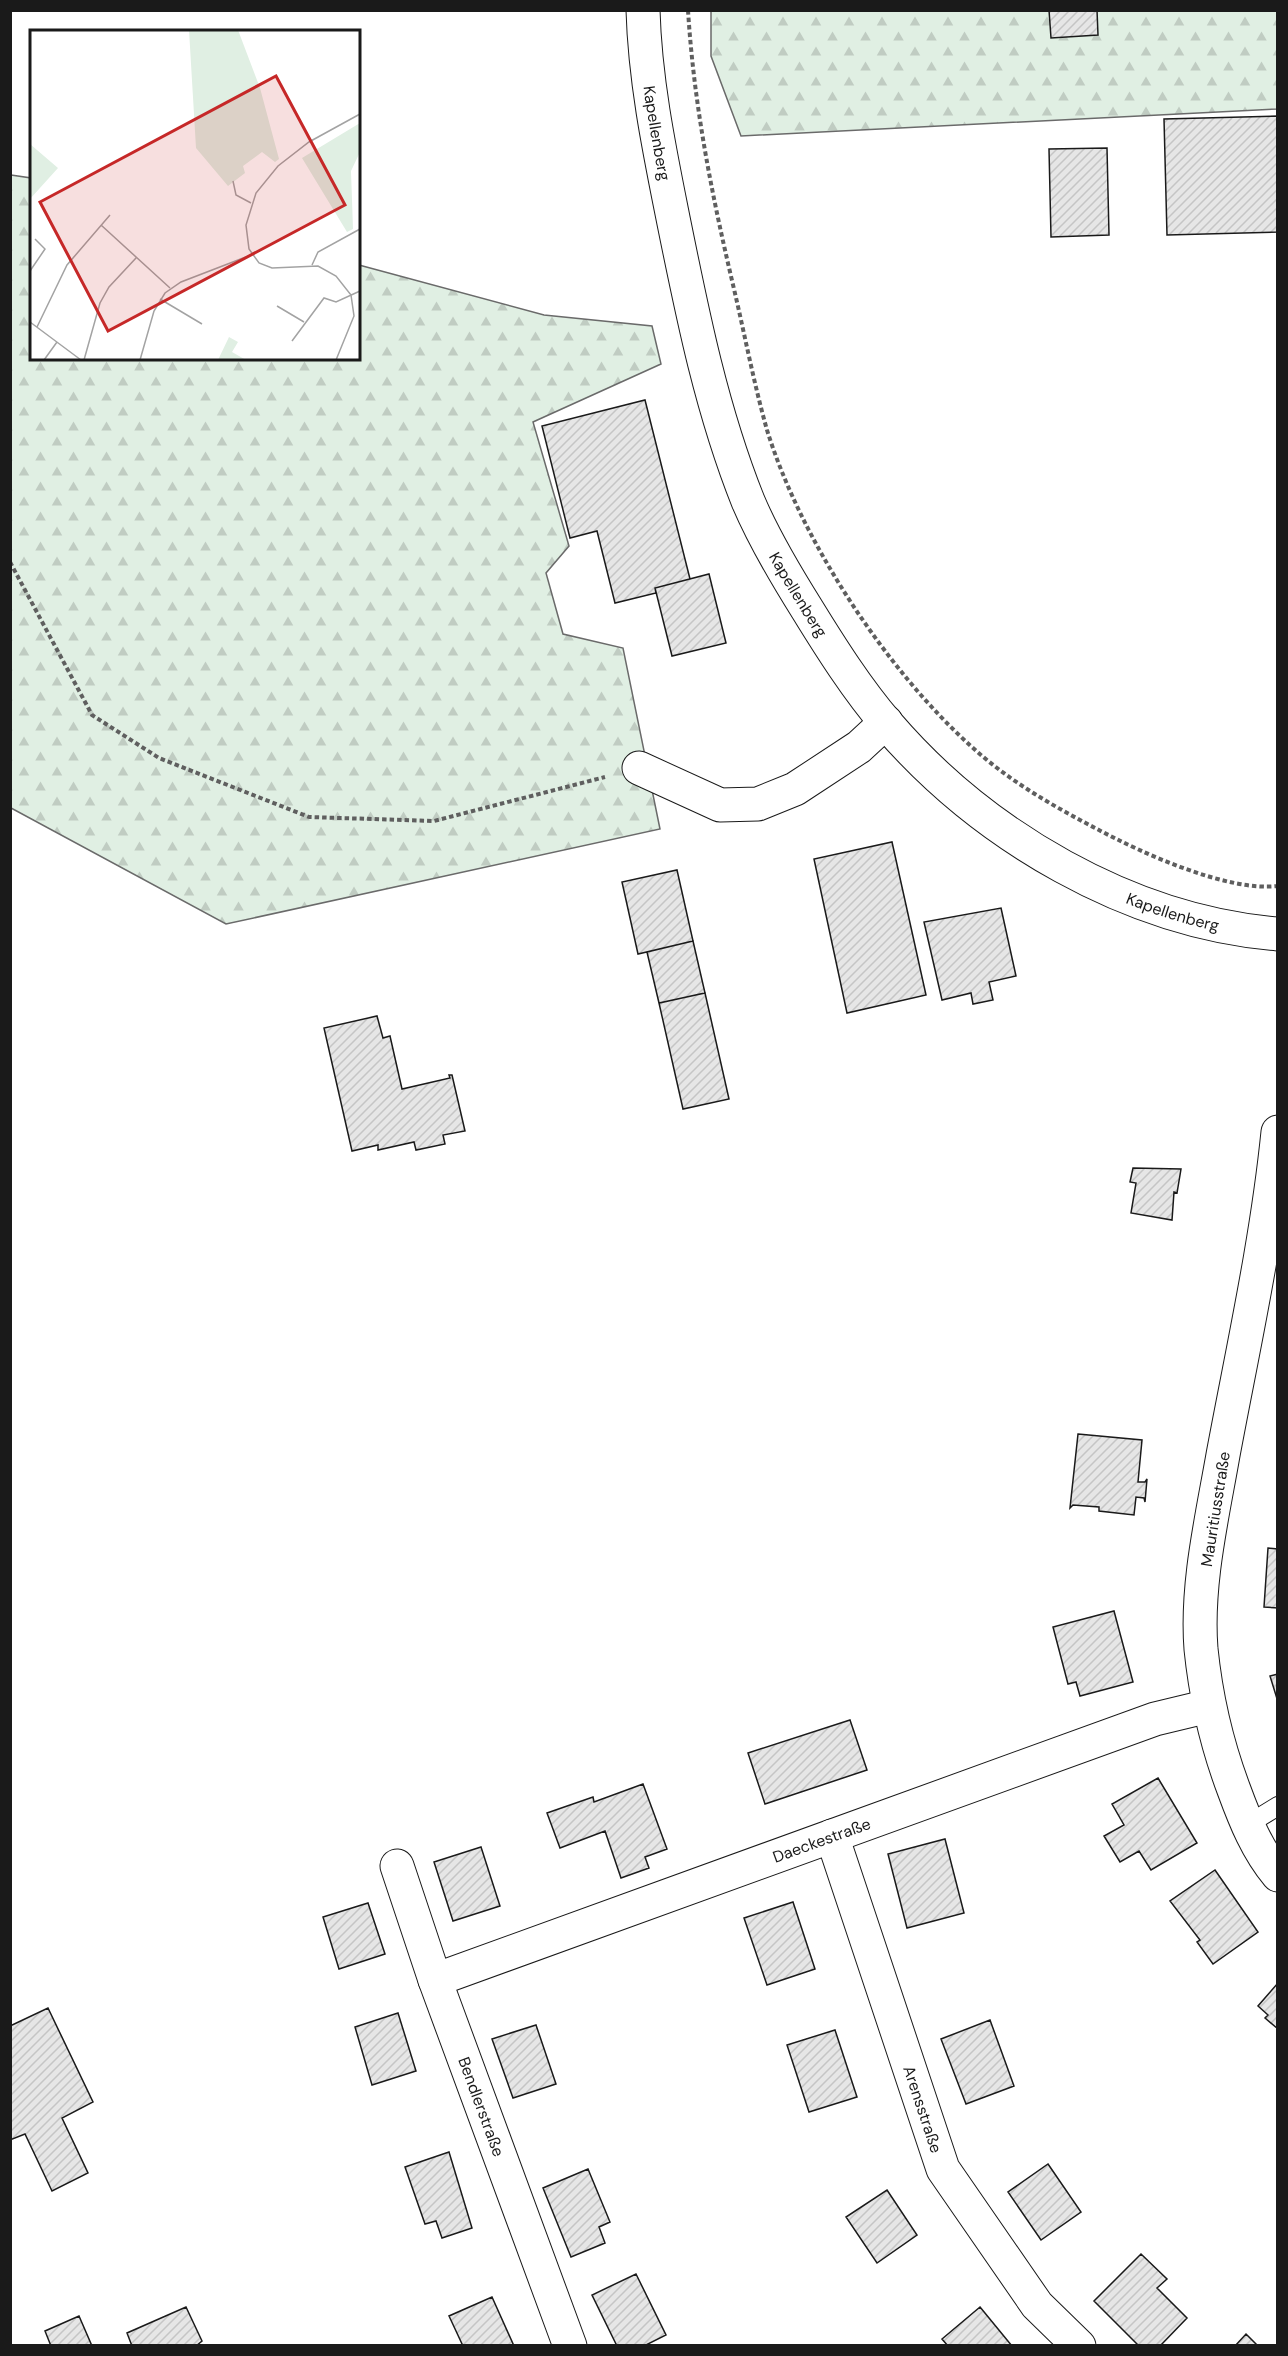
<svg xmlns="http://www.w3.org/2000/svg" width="1288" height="2356" viewBox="0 0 1288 2356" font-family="'DM Sans',sans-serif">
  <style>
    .forest { fill: url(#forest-firs); stroke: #6a6a6a; stroke-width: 1.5 }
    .building { fill: url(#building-hatch); stroke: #1a1a1a; stroke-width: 1.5 }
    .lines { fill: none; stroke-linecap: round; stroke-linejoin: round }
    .service-casing { stroke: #1a1a1a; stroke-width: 20 }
    .minor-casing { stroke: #1a1a1a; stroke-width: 35 }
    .secondary-casing { stroke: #1a1a1a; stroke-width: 35 }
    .path { stroke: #5f5f5f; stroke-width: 4; stroke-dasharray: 4.5 3; stroke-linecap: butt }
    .service { stroke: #fff; stroke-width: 18 }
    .minor { stroke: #fff; stroke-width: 33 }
    .secondary { stroke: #fff; stroke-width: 33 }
    .labels { text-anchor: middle; stroke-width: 4.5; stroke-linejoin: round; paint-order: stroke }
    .street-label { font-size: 16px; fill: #1a1a1a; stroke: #fff }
    .inset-road { fill: none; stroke: #a3a3a3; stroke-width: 1.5 }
    .view { fill: #c62828; fill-opacity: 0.15; stroke: #c62828; stroke-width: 3 }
    .inset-edge { fill: none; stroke: #1a1a1a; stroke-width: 3 }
  </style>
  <defs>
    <pattern id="forest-firs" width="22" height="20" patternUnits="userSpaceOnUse" patternTransform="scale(1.5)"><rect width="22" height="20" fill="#e0efe3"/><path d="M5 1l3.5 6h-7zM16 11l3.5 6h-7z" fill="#c0ccc2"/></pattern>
    <pattern id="building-hatch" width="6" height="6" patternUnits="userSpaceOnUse" patternTransform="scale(1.5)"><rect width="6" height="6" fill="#e6e6e6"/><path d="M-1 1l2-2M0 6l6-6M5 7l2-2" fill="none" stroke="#c5c5c5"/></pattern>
  </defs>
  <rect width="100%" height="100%" fill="#fff"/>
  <path class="forest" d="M711,11H1277V109L741,136L711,56Z
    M11,175L31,178L32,358H358L359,265L544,315L652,326L661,364L533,422L569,546L546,573L563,634L623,648L660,829L226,924L11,808Z"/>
  <path class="building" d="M1049,10H1097L1098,35L1051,38Z
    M1278,116V232L1167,235L1164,119Z
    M1107,148L1109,235L1051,237L1049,149Z
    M645,400L690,579L655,588L656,593L615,603L597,531L570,538L542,426Z
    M709,574L726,643L672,656L655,588Z
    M892,842L926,995L847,1013L814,859Z
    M677,870L693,941L638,954L622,882Z
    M1001,908L1016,976L989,982L993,1000L973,1004L971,993L942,1000L924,922Z
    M693,941L705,993L659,1003L647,952Z
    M705,993L729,1099L683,1109L659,1003Z
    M377,1016L383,1038L390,1036L402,1089L450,1078L449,1075H452L465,1131L443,1135L445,1144L416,1150L414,1142L378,1150V1145L352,1151L324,1028Z
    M1133,1168L1181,1169L1177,1193L1174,1192L1172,1220L1131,1213L1136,1183L1130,1182Z
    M1078,1434L1142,1440L1138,1482H1145L1147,1479L1145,1502L1144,1498L1136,1497L1134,1515L1099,1511V1507L1073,1505L1070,1508Z
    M1268,1548L1278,1549V1608L1264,1607Z
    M1114,1611L1133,1682L1080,1696L1076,1682L1068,1684L1053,1627Z
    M1278,1674V1702L1270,1676Z
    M850,1720L867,1770L765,1804L748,1753Z
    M1158,1778L1197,1843L1151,1870L1139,1851L1120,1862L1104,1836L1124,1825L1112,1804Z
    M643,1784L667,1849L645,1857L649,1868L621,1878L605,1831L560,1848L547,1813L593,1797L594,1802Z
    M945,1839L964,1913L907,1928L888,1854Z
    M481,1847L500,1906L453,1921L434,1862Z
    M1215,1870L1258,1932L1213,1964L1197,1942L1200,1940L1170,1901Z
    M793,1902L815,1969L767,1985L744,1918Z
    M368,1903L385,1954L339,1969L323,1917Z
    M1278,1983V2029L1265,2018L1268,2015L1258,2006Z
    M48,2008L93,2102L62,2118L88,2173L52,2191L25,2134L10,2140V2026Z
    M398,2013L416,2071L372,2085L355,2027Z
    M990,2020L1014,2086L966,2104L941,2039Z
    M536,2025L556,2084L513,2098L492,2039Z
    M835,2030L857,2097L809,2112L787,2045Z
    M449,2152L472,2228L442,2238L436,2221L425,2224L405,2167Z
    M1048,2164L1081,2212L1041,2240L1008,2192Z
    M588,2169L610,2222L599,2227L605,2243L571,2257L543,2188Z
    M887,2190L917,2235L877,2263L846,2217Z
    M1141,2254L1167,2279L1157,2288L1187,2318L1160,2346H1139L1094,2301Z
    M636,2274L666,2335L644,2346H617L592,2295Z
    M492,2297L514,2346H463L449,2316Z
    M186,2307L202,2341L196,2346H132L127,2333Z
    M980,2307L1012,2346H948L942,2339Z
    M79,2316L92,2346H51L45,2331Z
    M1246,2334L1258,2346H1235Z"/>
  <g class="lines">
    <g class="service-casing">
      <path id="service" d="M1247,1825L1278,1806"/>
    </g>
    <g class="minor-casing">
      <g id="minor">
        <path d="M639,768L720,805L758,804L795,789L859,747L886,722"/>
        <path d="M1278,1132C1267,1241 1243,1348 1223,1455C1212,1518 1196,1585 1201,1649C1206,1698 1217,1745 1234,1790C1245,1820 1257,1850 1278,1875"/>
        <path id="s1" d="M832,1836L943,2169L1037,2305L1079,2346"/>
        <path id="s2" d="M397,1866L435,1980L570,2346"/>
        <path id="s3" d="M435,1980L1155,1719L1209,1706"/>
      </g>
    </g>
    <g class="secondary-casing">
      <g id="secondary">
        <path id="s4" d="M643,10C645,82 660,153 674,223C693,317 712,411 748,501C764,539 785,574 807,609C831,648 857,689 887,724C983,836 1130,922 1278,934"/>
      </g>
    </g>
    <path class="path" d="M688,10C694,106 712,196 734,289C745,336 754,384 767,430C801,540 886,670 972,747C1009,781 1053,806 1097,829C1142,853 1227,892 1278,886
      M10,562L92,715L159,758L309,817L434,821L605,777"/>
    <use href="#service" class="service"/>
    <use href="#minor" class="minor"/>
    <use href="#secondary" class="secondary"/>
  </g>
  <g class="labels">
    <g class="street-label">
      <text dy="6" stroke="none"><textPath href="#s4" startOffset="124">Kapellenberg</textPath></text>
      <text dy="6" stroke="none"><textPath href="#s4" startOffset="610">Kapellenberg</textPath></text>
      <text dy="6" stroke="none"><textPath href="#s4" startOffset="1114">Kapellenberg</textPath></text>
      <text transform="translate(1215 1509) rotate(-81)" y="6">Mauritiusstraße</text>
      <text dy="6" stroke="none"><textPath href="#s3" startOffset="411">Daeckestraße</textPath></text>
      <text dy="6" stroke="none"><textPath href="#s2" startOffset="255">Bendlerstraße</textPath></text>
      <text dy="6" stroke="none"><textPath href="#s1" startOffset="288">Arensstraße</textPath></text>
    </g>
  </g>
  <g transform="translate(30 30)">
    <rect width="330" height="330" fill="#fff"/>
    <path d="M199,307L208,312L202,322L216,330H188Z" fill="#e0efe3"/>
    <path d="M159,0H208L230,58L249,129L245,132L232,122L213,136L215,143L198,156L166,118ZM330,93V122L321,141L323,199L317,202L272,128ZM0,114L28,138L0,169Z" fill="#e0efe3"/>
    <path class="inset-road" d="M203,151L206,165L221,173M71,195L140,258M282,235L288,222L330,199M0,241L15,219L5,209M130,269L172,294M247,276L274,292M0,292L51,330M7,297L37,235L80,185M262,311L294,268L306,272L330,261M14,330L27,312M54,330L70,273L79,257L106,228M110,330L124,281L135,263L151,252L221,225M306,330L324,286L321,265L306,246L288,236L242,238L229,233L219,219L216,195L226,163L248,136L279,112L330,84"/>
    <path class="view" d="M246,46L315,175L78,301L10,172Z"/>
    <rect width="330" height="330" class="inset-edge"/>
  </g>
  <rect width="1288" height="2356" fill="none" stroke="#1a1a1a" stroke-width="24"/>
</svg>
